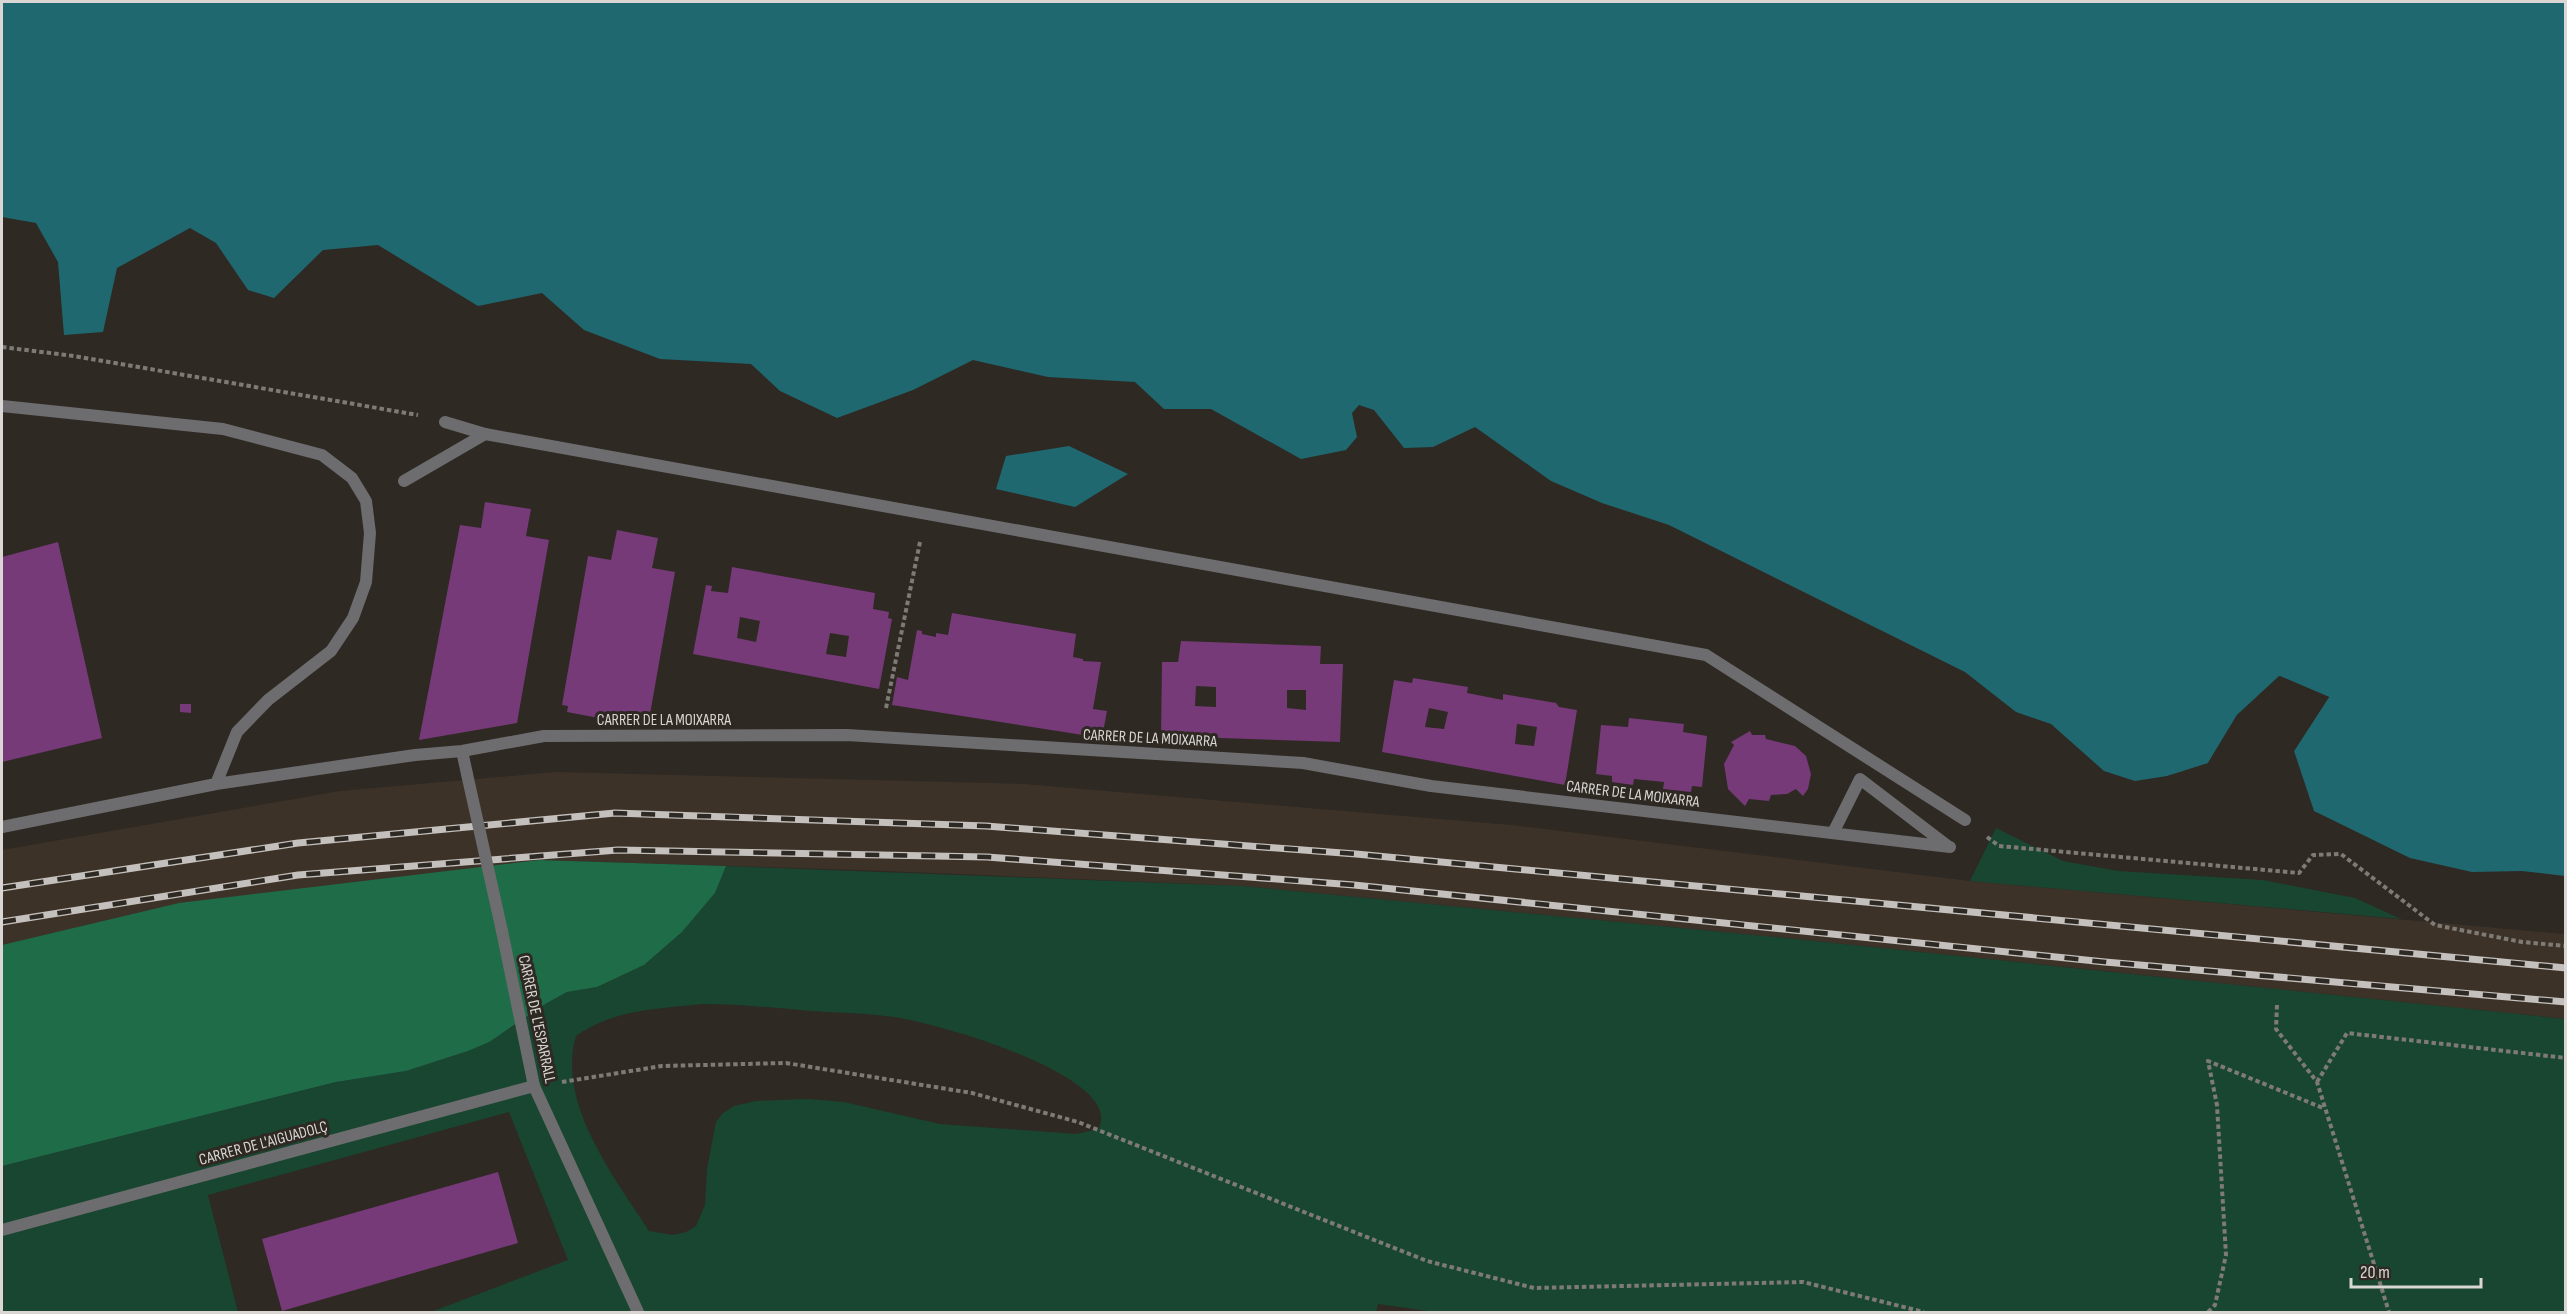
<svg xmlns="http://www.w3.org/2000/svg" width="2567" height="1314" viewBox="0 0 2567 1314" font-family="'Sofia Sans Condensed',sans-serif">
  <style>
    .built { fill: #3c3228 }
    .green { fill: #194630; fill-rule: evenodd }
    .forest { fill: #1f6c49 }
    .water { fill: #206870 }
    .pier { fill: #2e2923 }
    .building { fill: #753a77; fill-rule: evenodd }
    .lines { fill: none; stroke-linecap: round; stroke-linejoin: round }
    .path { stroke: #7e7a75; stroke-width: 4; stroke-dasharray: 4.5 3; stroke-linecap: butt }
    .service { stroke: #6d6c6f; stroke-width: 12 }
    .pedestrian { stroke: #6d6c6f; stroke-width: 12 }
    .minor { stroke: #6d6c6f; stroke-width: 12 }
    .rail-casing { stroke: #c4c0bd; stroke-width: 7 }
    .rail { stroke: #2e2923; stroke-width: 4.5; stroke-dasharray: 14; stroke-linecap: butt }
    .service-bridge { stroke: #6d6c6f; stroke-width: 12 }
    .labels { text-anchor: middle; stroke-width: 6; stroke-linejoin: round; paint-order: stroke }
    .street-label { font-size: 16px; fill: #dad6d3; stroke: #2e2923 }
  </style>
  <rect width="100%" height="100%" fill="#2e2923"/>
  <path class="built" d="M556,772L1024,784L1511,825L1970,881L2565,934L2566,1019L1785,938L1242,886L861,870L539,860L2,945V850L340,791Z"/>
  <path class="green" d="M1996,828L2063,861L2118,871L2263,880L2355,898L2401,919L1970,881Z
    M726,866L1242,886L1785,938L2565,1019V1312H1435L1378,1304L1376,1312H431L568,1260L509,1112L208,1195L238,1312H2V1166L336,1082L406,1071L468,1051L508,1030L547,1003L567,992L597,987L644,965L682,932L715,893ZM703,1004C739,1004 776,1008 812,1011C839,1013 867,1013 894,1017C936,1023 1094,1068 1101,1115C1102,1119 1100,1125 1099,1129L1076,1134L940,1124L844,1102L807,1099L756,1101L734,1106L723,1113L716,1122L707,1169L705,1205L696,1226L686,1232L673,1235L649,1231C615,1178 556,1103 576,1036C614,1009 658,1009 703,1004Z"/>
  <path class="forest" d="M539,860L726,866L715,893L682,932L644,965L597,987L567,992L547,1003L489,1042L468,1051L406,1071L336,1082L2,1166V945L179,903Z"/>
  <path class="water" d="M2,2H2565V876L2522,871L2472,872L2410,858L2314,811L2294,751L2329,697L2280,676L2237,715L2208,763L2167,776L2135,781L2104,771L2051,724L2016,712L1965,672L1669,525L1602,503L1551,481L1475,427L1433,447L1404,448L1374,410L1359,405L1352,413L1357,437L1346,450L1301,459L1211,409H1164L1135,382L1048,377L973,360L913,390L837,418L780,391L751,364L660,359L584,330L542,293L478,306L378,245L323,250L274,298L248,290L216,243L190,228L117,268L103,332L64,335L58,262L36,223L2,217Z
    M1069,446L1128,474L1075,507L996,489L1006,456Z"/>
  <path class="pier" d="M2279,676L2329,697L2292,754V750L2325,698L2280,680L2240,717L2210,766L2208,763L2237,715Z"/>
  <path class="building" d="M485,502L531,509L526,536L549,540L517,723L419,740L460,525L481,528Z
    M617,530L658,538L652,568L675,572L649,720L606,712L604,719L567,712L568,706L562,705L588,556L611,560Z
    M58,542L102,738L2,762V557Z
    M732,567L875,593L873,609L889,612L888,618L892,619L879,689L693,654L706,585L712,586L711,591L728,593ZM740,617L760,621L756,642L737,638ZM830,633L849,636L846,657L826,654Z
    M952,613L1076,634L1073,657L1083,659V661L1101,662L1093,709L1107,711L1102,738L892,705L897,677L908,680L917,630L922,631V634L936,637V633L948,635Z
    M1181,641L1321,646L1320,664H1343L1340,742L1161,736L1162,662H1178ZM1196,686L1216,687V707L1195,706ZM1287,690H1306V710L1287,708Z
    M1413,678L1468,687L1467,693L1503,700V694L1556,703L1559,707L1577,710L1565,785L1382,752L1394,680L1412,683ZM1429,708L1448,712L1444,729L1425,727ZM1517,724L1537,727L1534,746L1515,744Z
    M180,704H191V713L180,712Z
    M1629,718L1684,724L1683,732L1707,736L1702,787L1692,786L1691,792L1663,789L1664,782L1634,779L1633,785L1612,782V776L1596,774L1601,725L1628,727Z
    M1750,731L1752,735H1765L1766,739L1795,746L1806,756L1811,774L1808,789L1803,796L1796,789L1787,794L1771,795L1769,801L1749,799L1745,806L1728,789L1724,764L1734,745L1731,742Z
    M498,1172L518,1243L282,1311L262,1239Z"/>
  <g class="lines">
    <path class="path" d="M2,347L74,356L418,415
      M886,708L920,542
      M1987,837L1999,846L2299,873L2313,855L2341,854L2435,925L2522,942L2566,946
      M2277,1005L2276,1029L2317,1082L2389,1312
      M562,1082L662,1066L786,1063L972,1093L1078,1122L1427,1261L1534,1288L1803,1282L1924,1312
      M2317,1082L2347,1033L2566,1058
      M2208,1312L2215,1305L2226,1255L2217,1105L2208,1061L2323,1108"/>
    <path class="service" d="M2,406L223,429L322,455L352,478L366,501L370,533L366,582L353,618L331,651L268,700L237,732L216,784
      M404,481L485,434
      M462,751L467,774
      M2,827L216,784L415,755L462,751L544,736L847,735L1303,763L1431,786L1950,847
      M1833,833L1860,779L1949,847
      M502,931L534,1086"/>
    <path class="pedestrian" d="M445,422L485,434L1706,655L1965,820"/>
    <path class="minor" d="M2,1230L534,1086L638,1312"/>
    <g class="rail-casing">
      <path id="rail" d="M2,888L298,843L615,813L986,826L1356,854L2566,968
        M2,922L298,875L618,850L987,857L1354,885L2105,962L2566,1002"/>
    </g>
    <use href="#rail" class="rail"/>
    <path class="service-bridge" d="M467,774L502,931"/>
  </g>
  <g class="labels">
    <g class="street-label">
      <text x="664" y="725">CARRER DE LA MOIXARRA</text>
      <text transform="translate(1150 737) rotate(3)" y="6">CARRER DE LA MOIXARRA</text>
      <text transform="translate(1633 793) rotate(7)" y="6">CARRER DE LA MOIXARRA</text>
      <text transform="translate(538 1019) rotate(78)" y="6">CARRER DE L'ESPARRALL</text>
      <text transform="translate(263 1142) rotate(-15)" y="6">CARRER DE L'AIGUADOLÇ</text>
    </g>
  </g>
  <rect width="2567" height="1314" fill="none" stroke="#dad6d3" stroke-width="6"/>
  <path d="M2351 1278v9h130v-9" fill="none" stroke="#dad6d3" stroke-width="3"/>
  <text x="2360" y="1278" font-size="18" fill="#dad6d3" stroke="#2e2923" stroke-width="4.5" paint-order="stroke">20 m</text>
</svg>
